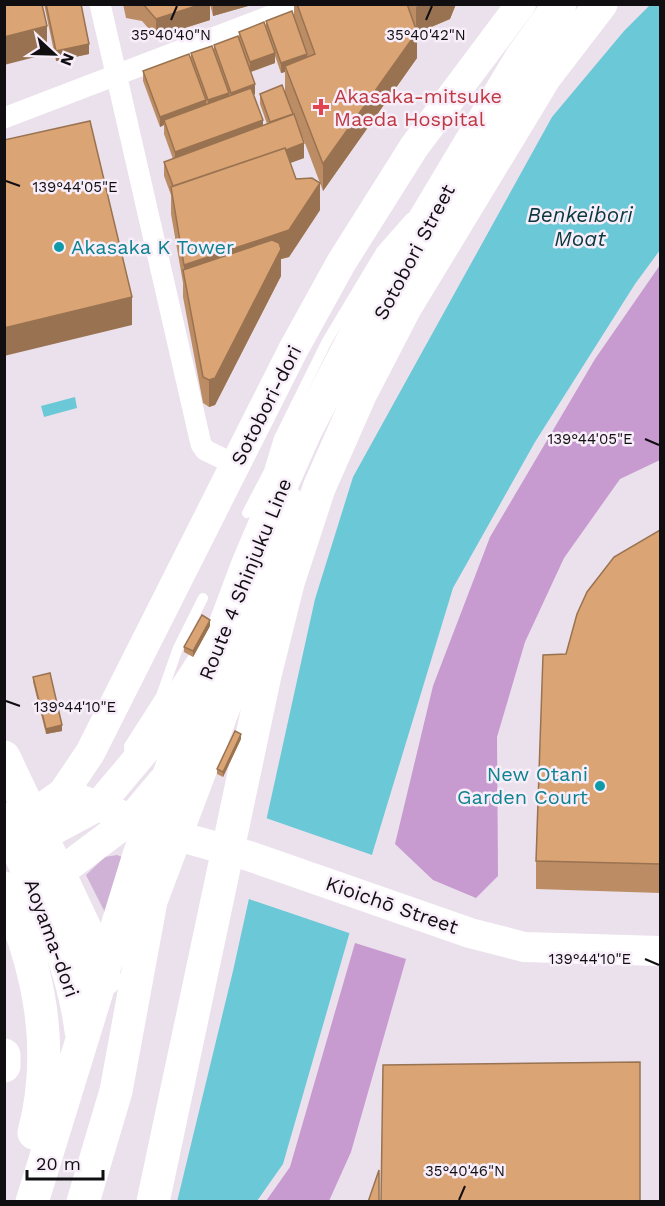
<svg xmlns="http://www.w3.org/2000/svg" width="665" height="1206" viewBox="0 0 665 1206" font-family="'Work Sans',sans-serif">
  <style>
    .green { fill: #d0b2d6 }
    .forest { fill: #c79ad0 }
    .water { fill: #6bc8d7 }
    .pier { fill: #ebe1ec }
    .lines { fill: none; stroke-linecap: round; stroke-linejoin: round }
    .lane { stroke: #fff; stroke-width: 10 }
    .street { stroke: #fff; stroke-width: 21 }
    .secondary { stroke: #fff; stroke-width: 30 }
    .highway { stroke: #fff; stroke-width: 33 }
    .wall { fill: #bc8d64; fill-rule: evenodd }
    .shaded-wall { fill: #997351 }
    .building { fill: #dba474; stroke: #997351; stroke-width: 1.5 }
    .ticks { fill: none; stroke: #110e12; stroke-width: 2 }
    .health-dot { fill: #e0444e; stroke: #f8eefa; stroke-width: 2 }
    .culture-dot { fill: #0f9aa8; stroke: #f8eefa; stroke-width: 2 }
    .labels { text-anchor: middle; stroke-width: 5; stroke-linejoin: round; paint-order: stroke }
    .health-label { font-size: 20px; fill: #be3a42; stroke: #f8eefa; text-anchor: start }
    .culture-label { font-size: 20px; fill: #0d838f; stroke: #f8eefa; text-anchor: start }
    .street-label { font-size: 20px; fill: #110e12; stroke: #f8eefa }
    .water-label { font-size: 21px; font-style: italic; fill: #0b383f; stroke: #f8eefa }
    .ticks-label { font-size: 15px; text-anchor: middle; fill: #110e12; stroke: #f8eefa; stroke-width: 5; stroke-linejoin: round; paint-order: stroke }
  </style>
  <rect width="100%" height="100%" fill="#ebe1ec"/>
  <path class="green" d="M117,855L146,866L123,948L86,875L105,857Z"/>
  <path class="forest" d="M660,265V460L620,479L564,558L525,642L497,737L498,876L476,898L433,880L395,844L433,686L490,537L595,359Z
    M355,943L406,959L351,1152L329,1201H266L290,1167Z"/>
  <path class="water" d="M650,5H660V250L635,284L535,442L453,588L374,848L283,1164L257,1201L177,1202L233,971L315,599L353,477L552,117L624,31Z
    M75,397L77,408L44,417L41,406Z"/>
  <path class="pier" d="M263,817L375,856L352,934L246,898Z"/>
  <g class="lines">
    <path class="lane" d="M247,513L269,471L279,438L327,341L381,251L410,218
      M130,759L129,746L161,696L178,648L203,598"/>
    <path class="street" d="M100,4L201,444L205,450L236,465
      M4,118L302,4"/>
    <path class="secondary" d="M226,679L240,658L259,591L290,502
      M63,793L174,835L249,856L470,933L524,947L660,951
      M32,815L63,793L90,753L293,350L341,263L414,147L521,4
      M42,836L98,806L146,749L204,659
      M58,874L131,819L163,781"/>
    <path class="highway" d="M4,757L93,945L105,979
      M4,819C35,888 72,956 81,1031
      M4,888C39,967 56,1048 34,1133
      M4,1055V1066
      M32,1202L139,855L247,566L281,486L306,430L356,334L521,58L560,4
      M83,1202L116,1091L151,901L227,699L240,658
      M153,1202L265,675L288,583L319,488L360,395L405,308L545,77L601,4"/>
  </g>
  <path class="wall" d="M44,4H81L89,54L56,61Z
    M123,4H210V20L156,37L142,21L126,18Z
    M210,4H248V6L213,16Z
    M294,4H456L450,19L417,33V58L323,191L303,138L304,158L290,163L296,179L320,210L289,257L281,259V276L215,405L209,407L203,403L183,297V283L171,214V195L164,176V162L173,159L164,134V125L160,127L143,81V71L191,59V53L214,51V45L239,39V32L266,28V21L294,16ZM275,56L281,73L285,72V91L260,94V104L267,124L263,126L254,95L255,94L251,72L275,63Z
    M660,530V893L536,889V861L566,654Z
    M210,626L193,657L184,652V647Z
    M33,677L62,731L46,734L33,682Z
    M241,739L223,777L217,774V769Z"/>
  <path class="shaded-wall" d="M202,4H210V20L156,37V19Z
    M219,4H248V6L213,16V6Z
    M422,4H456L450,19L417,33V58L323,191V164L416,33V7Z
    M47,26V54L4,65V37Z
    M89,44V54L56,61V51Z
    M275,53V63L250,72V62Z
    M307,54V64L285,66V72L281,73V63Z
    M255,84V94L231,103V93Z
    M229,93V103L208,111V100Z
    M206,100V110L164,120V125L160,127V117Z
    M263,120V134L175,166V152Z
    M304,143V158L175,205V191Z
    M320,183V210L289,257L281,259V276L215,405L209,407V380L184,278V265Z
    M132,297V325L4,356V328Z
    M210,620V626L193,657V651Z
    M62,725V731L46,734V729Z
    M241,734V739L223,777V772Z"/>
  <path class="building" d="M4,4H42L47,26L4,37Z
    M46,4H81L89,44L56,51Z
    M143,4H202L156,19Z
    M297,4H407L417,32L323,164L285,66L315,54Z
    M292,11L307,54L281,63L266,21Z
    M264,22L275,53L250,62L239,32Z
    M238,36L255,84L231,93L214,45Z
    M212,46L229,93L208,100L191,53Z
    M189,54L206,100L160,117L143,71Z
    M282,85L293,114L270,122L260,94Z
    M251,88L263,120L175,152L164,120Z
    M294,114L304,143L286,150L285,148L173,186L164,162Z
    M90,121L132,297L4,328V140Z
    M285,148L296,179L312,178L320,183L289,230L184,265L171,187Z
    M272,240L279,243L281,249L215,378L209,380L203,377L183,270Z
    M660,530V864L536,861L543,655L566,654L577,614L587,592L614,557Z
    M202,615L210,620L193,651L184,647Z
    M50,673L62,725L46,729L33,677Z
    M235,731L241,734L223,772L217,769Z
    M640,1062V1202H381L383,1065Z
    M379,1170V1202H368Z"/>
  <path class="ticks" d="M171,20L177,6M426,20L432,6M6,181L20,186M645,439L659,445M6,701L20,706M645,959L659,965M459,1200L465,1186"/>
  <path class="health-dot" d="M318 98h6v6h6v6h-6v6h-6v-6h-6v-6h6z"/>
  <g class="culture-dot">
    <circle cx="59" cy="247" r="6"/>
    <circle cx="600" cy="786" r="6"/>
  </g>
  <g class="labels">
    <g class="health-label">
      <text x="334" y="103">Akasaka-mitsuke<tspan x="334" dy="23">Maeda Hospital</tspan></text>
    </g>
    <g class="culture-label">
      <text x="71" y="254">Akasaka K Tower</text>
      <text x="588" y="781" text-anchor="end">New Otani<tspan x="588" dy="23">Garden Court</tspan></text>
    </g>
    <g class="street-label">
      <text transform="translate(414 252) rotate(-62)" y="7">Sotobori Street</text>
      <text transform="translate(266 405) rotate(-63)" y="7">Sotobori-dori</text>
      <text transform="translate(245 579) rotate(-68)" y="7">Route 4 Shinjuku Line</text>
      <text transform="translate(392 905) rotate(19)" y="7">Kioichō Street</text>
      <text transform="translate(52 938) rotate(70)" y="7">Aoyama-dori</text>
    </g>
    <g class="water-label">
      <text x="580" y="222">Benkeibori<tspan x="580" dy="24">Moat</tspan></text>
    </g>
  </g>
  <g class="ticks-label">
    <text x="171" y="40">35°40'40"N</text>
    <text x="426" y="40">35°40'42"N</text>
    <text x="75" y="192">139°44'05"E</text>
    <text x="590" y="444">139°44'05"E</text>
    <text x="75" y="712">139°44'10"E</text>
    <text x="590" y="964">139°44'10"E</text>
    <text x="465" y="1176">35°40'46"N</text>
  </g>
  <rect width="665" height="1206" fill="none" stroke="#110e12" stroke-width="12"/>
  <g transform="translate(54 54) rotate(112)" stroke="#f8eefa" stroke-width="4.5" paint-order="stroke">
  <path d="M0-4.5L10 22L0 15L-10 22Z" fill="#110e12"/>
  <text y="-9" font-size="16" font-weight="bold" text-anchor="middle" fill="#110e12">N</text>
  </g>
  <path d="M27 1170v9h76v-9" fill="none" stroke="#110e12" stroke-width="3"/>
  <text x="36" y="1170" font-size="18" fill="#110e12" stroke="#f8eefa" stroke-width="4.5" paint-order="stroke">20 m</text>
</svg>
